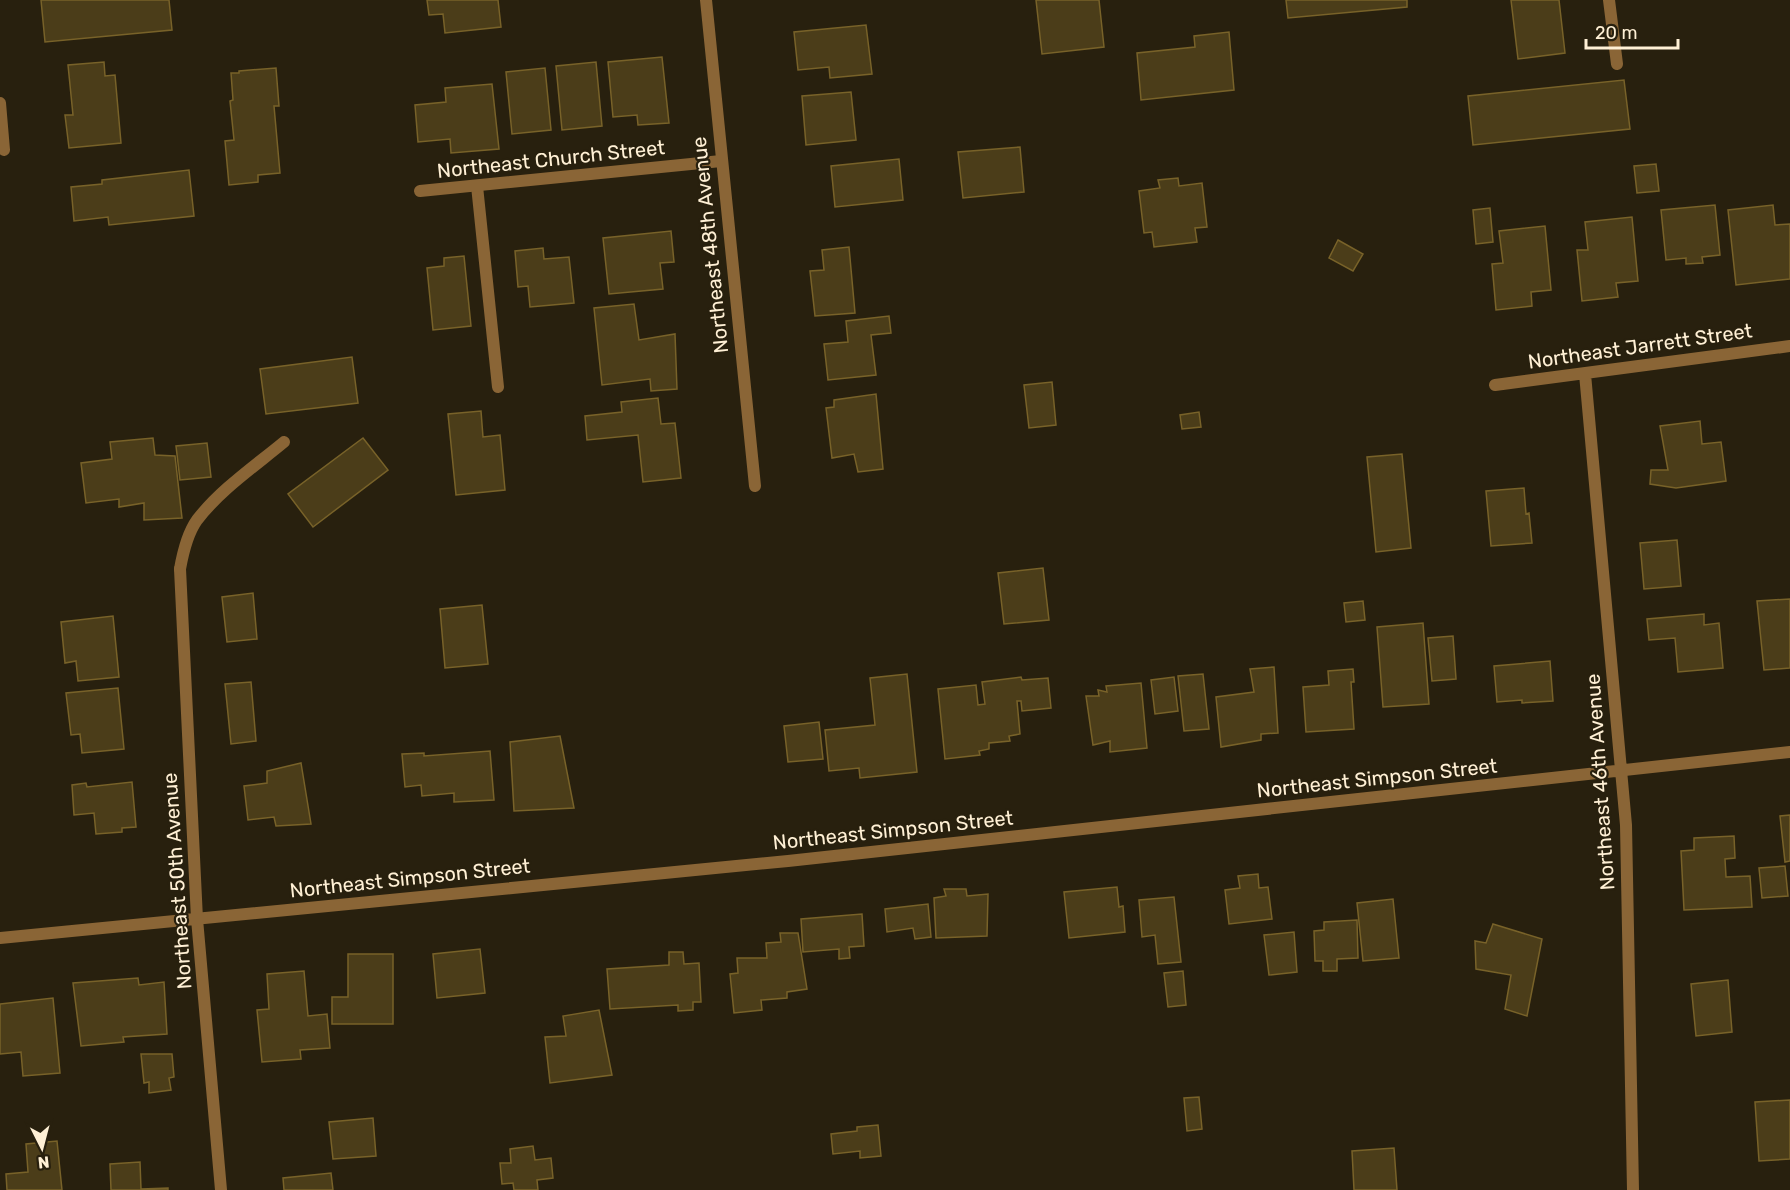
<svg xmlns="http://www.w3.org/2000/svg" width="1790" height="1190" viewBox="0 0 1790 1190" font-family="Rubik,sans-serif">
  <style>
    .building { fill: #4b3d19; stroke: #786229; stroke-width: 1.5 }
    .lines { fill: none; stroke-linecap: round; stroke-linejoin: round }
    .lane { stroke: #8a6536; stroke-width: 12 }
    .street { stroke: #8a6536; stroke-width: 12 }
    .labels { text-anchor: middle; stroke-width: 4.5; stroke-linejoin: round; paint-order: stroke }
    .street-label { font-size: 20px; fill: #fff0d5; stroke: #28200e }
  </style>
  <rect width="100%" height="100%" fill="#28200e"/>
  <path class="building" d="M41,0H169L172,30L45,42Z
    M427,0H498L501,27L445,33L443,14L429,15Z
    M1036,0H1099L1104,47L1042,54Z
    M1286,0H1407V7L1288,18Z
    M1511,0H1559L1565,53L1518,59Z
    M866,25L872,74L830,78L829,67L798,70L794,32Z
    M1229,32L1234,90L1141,100L1137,53L1195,47L1194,36Z
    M662,57L669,123L638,125L637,115L613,117L608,62Z
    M104,62L105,76L115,75L121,143L69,148L65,115H73L68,65Z
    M596,62L602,126L562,130L556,66Z
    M276,68L279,106H274L280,173L258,175V182L229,185L225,141L234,140L230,101L233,100L231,73H239V71Z
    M545,68L551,130L512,134L506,72Z
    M1624,80L1630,129L1473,145L1468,96Z
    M492,84L499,149L451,153L450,139L418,142L415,105L446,102L445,88Z
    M851,92L856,140L806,145L802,96Z
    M1020,147L1024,192L963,198L958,152Z
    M899,159L903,200L835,207L831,166Z
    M1656,164L1659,191L1637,193L1634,166Z
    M189,170L194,216L109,225L108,217L74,221L71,187L102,184V180Z
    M1178,178L1179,186L1202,183L1207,227L1195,228L1197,242L1154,247L1152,232L1144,233L1139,191L1160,188L1158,180Z
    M1715,205L1720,255L1702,257L1703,263L1686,264V258L1666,260L1661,210Z
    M1773,205L1775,225L1790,224V279L1736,285L1728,210Z
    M1490,208L1493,242L1476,244L1473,210Z
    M1632,217L1638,281L1616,283L1618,297L1582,301L1577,250H1588L1585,222Z
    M1545,226L1551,290L1531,292L1532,306L1496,310L1492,264L1503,263L1499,231Z
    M671,231L674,262L660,263L663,289L609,294L603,238Z
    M1338,240L1363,254L1353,271L1329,258Z
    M849,247L855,313L815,316L810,271L824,270L822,250Z
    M543,248L544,259L569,257L574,303L530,307L528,286L518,287L515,251Z
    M464,256L471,326L433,330L427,268L444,266V258Z
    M634,304L639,340L675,334L677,389L651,391L650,379L602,385L594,308Z
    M889,316L891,333L871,335L876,375L828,380L824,344L848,342L846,321Z
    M352,357L358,403L266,414L260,369Z
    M1052,382L1056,425L1029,428L1024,385Z
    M876,394L883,469L858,472L854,454L832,458L826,408L834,407V400Z
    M658,398L661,424L675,423L681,478L643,482L638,435L587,440L585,416L622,412L621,402Z
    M481,411L483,437L500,435L505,490L456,495L448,414Z
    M1199,412L1201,427L1182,429L1180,415Z
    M1700,421L1702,444L1721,442L1726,481L1676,488L1650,484L1651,470H1668L1660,426Z
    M153,438L155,455L175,456L182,518L144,520V503L119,507V499L86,503L81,463L112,459L110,442Z
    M363,438L388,470L313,527L288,494Z
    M207,443L211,477L180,480L176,446Z
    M1402,454L1411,548L1376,552L1367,457Z
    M1524,488L1526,514L1529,513L1532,543L1491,546L1486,491Z
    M1677,540L1681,586L1644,589L1640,543Z
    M1043,568L1049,620L1004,624L998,573Z
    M253,593L257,639L227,642L222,597Z
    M1790,599V668L1764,670L1757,601Z
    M1363,601L1365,620L1346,622L1344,603Z
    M482,605L488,664L445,668L440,609Z
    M1704,614V625L1719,623L1723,668L1678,672L1675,638L1649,640L1647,619Z
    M113,616L119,677L78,681L76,661L65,663L61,622Z
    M1423,623L1429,704L1383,707L1377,627Z
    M1453,636L1456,679L1432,681L1428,638Z
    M1550,661L1553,701L1522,703V700L1497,702L1494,666Z
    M1274,667L1278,733L1261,734V740L1221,747L1216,697L1254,692L1250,669Z
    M1353,669L1354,682H1351L1354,729L1306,732L1303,687L1329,685L1328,671Z
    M907,674L917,772L860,778L859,768L829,771L825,730L875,725L870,678Z
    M1203,674L1209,729L1184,731L1178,676Z
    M1021,677L1022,680L1048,678L1051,708L1022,711L1021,701H1017L1020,734L1009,736L1010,741L989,743V749L979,751L980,755L945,759L938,689L976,685L978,705L985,704L982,682Z
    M1174,677L1178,711L1155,714L1151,680Z
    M251,682L256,741L231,744L225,684Z
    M1141,683L1147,748L1110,752V741L1093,745L1086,696H1099L1098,690L1107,692L1106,686Z
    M118,688L124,749L82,753L80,734L71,735L66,693Z
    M819,722L823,759L788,762L784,726Z
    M560,736L574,808L514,811L510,742Z
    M490,751L494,800L454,802V793L422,796L421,785L405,787L402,754L424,753V756Z
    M301,763L311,824L276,826L274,817L248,820L244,786L267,783V771Z
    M132,782L136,827L122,828V832L96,834L94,813L74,815L72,785L86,783L87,787Z
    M1790,815V861L1785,862L1780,816Z
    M1734,836L1735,858L1725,859L1726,877L1750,876L1752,907L1684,910L1681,851L1694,850V838Z
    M1785,866L1788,896L1762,898L1759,868Z
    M1258,874L1259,888L1268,887L1272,919L1229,924L1225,890L1240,888L1238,876Z
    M1117,887L1119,907L1123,906L1125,932L1069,938L1064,892Z
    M944,889H966L967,896L988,894L987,936L936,938L934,898L946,896Z
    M1174,897L1181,962L1158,964L1155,935L1142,937L1139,900Z
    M1393,899L1399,958L1363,961L1357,903Z
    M928,904L931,937L915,939L913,928L887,932L885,909Z
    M862,914L864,946L849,947L850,958L839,959V949L803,952L801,919Z
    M1357,920L1358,958L1337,959V971H1323V961H1315L1314,931L1324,930V922Z
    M1493,924L1542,939L1527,1016L1505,1009L1511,975L1476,969L1475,941L1486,943Z
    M1294,932L1297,972L1269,975L1264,935Z
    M780,933H798L807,989L787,992V998L761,1000L762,1010L734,1013L730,974L738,973L737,958H767L766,943L781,942Z
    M480,949L485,993L437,998L433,954Z
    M669,952H683L684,964L699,963L701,1002H693V1010L678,1011V1005L610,1009L607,969L669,965Z
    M348,954H393V1024H332V997H348Z
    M304,971L308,1016L327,1014L330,1048L300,1050L301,1059L262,1062L257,1010L269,1009L267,974Z
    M1183,971L1186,1005L1168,1007L1164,973Z
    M138,978L139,985L164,982L167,1034L123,1037L124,1042L81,1046L73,983Z
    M1728,980L1732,1032L1696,1036L1691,984Z
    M53,998L60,1073L23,1076L21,1052L0,1054V1004Z
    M599,1010L612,1075L550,1083L545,1037L566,1036L563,1016Z
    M141,1054H172L174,1077L169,1078L171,1090L149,1093V1082L144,1083Z
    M1199,1097L1202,1129L1187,1131L1184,1098Z
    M1790,1100V1159L1759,1161L1755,1102Z
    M373,1118L376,1156L333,1159L329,1122Z
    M878,1125L881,1156L860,1158V1151L833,1154L831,1134L857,1131V1127Z
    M57,1141L62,1190H7L6,1174L28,1172L26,1144Z
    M533,1146L535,1160L551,1158L553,1178L537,1180L538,1190H514L513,1183L502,1184L500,1163H511L510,1149Z
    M1394,1148L1397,1190H1354L1352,1151Z
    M140,1162L141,1189L168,1188V1190H111L110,1164Z
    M331,1173L333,1190H284L283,1178Z"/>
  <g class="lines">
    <path class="lane" d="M1609,0L1617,64
      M477,186L498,387
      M180,569C183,552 187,534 197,520C220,490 255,466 284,442"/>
    <path class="street" d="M706,0L755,486
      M0,103L4,150
      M420,191L721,161
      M1585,374L1626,825L1633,1190
      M1495,385L1790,346
      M180,569L197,919L221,1190
      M0,938L788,861L1790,752"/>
  </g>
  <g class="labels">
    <g class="street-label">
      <text transform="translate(551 159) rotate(-6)" y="7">Northeast Church Street</text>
      <text transform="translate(710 245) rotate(-96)" y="7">Northeast 48th Avenue</text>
      <text transform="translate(1640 346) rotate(-8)" y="7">Northeast Jarrett Street</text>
      <text transform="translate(1377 778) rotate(-6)" y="7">Northeast Simpson Street</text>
      <text transform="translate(1600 782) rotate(-94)" y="7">Northeast 46th Avenue</text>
      <text transform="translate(893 830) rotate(-6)" y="7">Northeast Simpson Street</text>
      <text transform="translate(410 878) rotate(-6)" y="7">Northeast Simpson Street</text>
      <text transform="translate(177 881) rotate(-94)" y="7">Northeast 50th Avenue</text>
    </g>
  </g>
  <g transform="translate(42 1148) rotate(174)" stroke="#28200e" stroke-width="4.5" paint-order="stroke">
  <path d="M0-4.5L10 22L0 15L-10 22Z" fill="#fff0d5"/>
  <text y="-9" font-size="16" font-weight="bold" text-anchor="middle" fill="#fff0d5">N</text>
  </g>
  <path d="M1586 39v9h92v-9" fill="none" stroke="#fff0d5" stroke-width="3"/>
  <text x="1595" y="39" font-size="18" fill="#fff0d5" stroke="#28200e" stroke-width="4.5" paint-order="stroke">20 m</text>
</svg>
